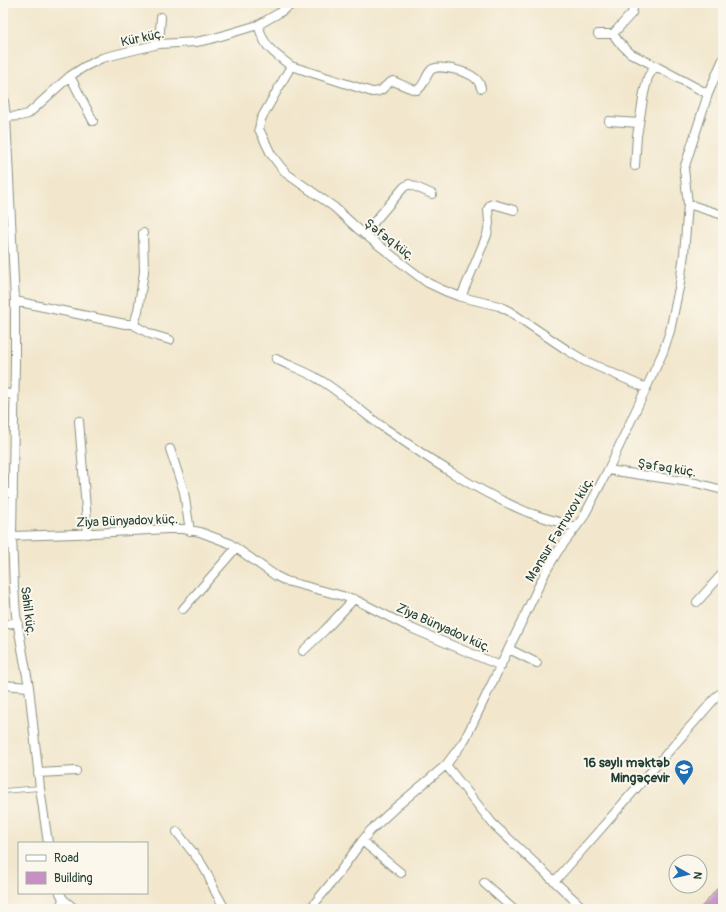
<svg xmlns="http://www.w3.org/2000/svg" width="726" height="912" viewBox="0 0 726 912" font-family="Pangolin,sans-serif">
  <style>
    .building { fill: #c88fc7 }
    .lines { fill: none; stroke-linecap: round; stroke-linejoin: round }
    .service-casing { stroke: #889280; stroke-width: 5.5 }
    .minor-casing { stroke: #889280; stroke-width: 10 }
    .service { stroke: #fff; stroke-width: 4 }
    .minor { stroke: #fff; stroke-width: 8 }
    .labels { text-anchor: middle; stroke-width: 4; stroke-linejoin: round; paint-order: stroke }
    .street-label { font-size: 13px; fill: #1f3d34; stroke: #fbf7ec }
    .poi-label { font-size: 13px; font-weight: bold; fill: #1f3d34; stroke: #fbf7ec; text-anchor: end }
  </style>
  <rect width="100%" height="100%" fill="#fbf7ec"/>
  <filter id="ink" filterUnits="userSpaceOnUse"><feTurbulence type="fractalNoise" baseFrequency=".025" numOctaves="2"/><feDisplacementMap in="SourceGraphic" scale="8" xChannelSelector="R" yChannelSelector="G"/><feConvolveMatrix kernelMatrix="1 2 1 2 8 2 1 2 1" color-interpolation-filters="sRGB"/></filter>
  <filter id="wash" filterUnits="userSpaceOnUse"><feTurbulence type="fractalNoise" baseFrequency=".012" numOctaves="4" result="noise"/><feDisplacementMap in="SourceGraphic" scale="16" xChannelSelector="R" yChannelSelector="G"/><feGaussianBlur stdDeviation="0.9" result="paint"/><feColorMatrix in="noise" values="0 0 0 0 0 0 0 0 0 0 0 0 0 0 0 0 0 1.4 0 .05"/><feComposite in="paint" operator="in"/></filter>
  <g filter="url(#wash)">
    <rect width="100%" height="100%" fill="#f2e7cd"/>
    <g id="blocks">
      <path class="building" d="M723,882V907L722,909H700Z"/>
    </g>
  </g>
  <g filter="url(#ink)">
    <use href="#blocks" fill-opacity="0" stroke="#889280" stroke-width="1"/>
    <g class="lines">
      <g class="service-casing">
        <path id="service" d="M3,791L40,788"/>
      </g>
      <g class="minor-casing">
        <path id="minor" d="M258,25C260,30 261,35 264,40C269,51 281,58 291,66L261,119L259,129L271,154L280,166L287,174L334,207L358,229L408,268L428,283L445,291L461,297L499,306L509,311L567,350L585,361L646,388
          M598,34H613L618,41L630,53L665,71L708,94
          M613,34L632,13L634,3
          M159,44L161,17
          M291,66L372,92C386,92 382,85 393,81C401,84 409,89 417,90C425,86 425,76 431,70C438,63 468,72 475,78C479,81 480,84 481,88
          M70,76L93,121
          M3,93L6,117L15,301V361L12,536L14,587L16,615L29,687L40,788L48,843
          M6,117L20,116L28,114L70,76L84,67L102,58L130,51L159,44L196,42L211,39L258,25L279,13L294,3
          M609,121L639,123
          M635,166L637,136L644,93L648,77L655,66
          M688,204L723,215
          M364,234L404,187L409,184L432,194
          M461,297L487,235L489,223L488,209L490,205L493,204L514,210
          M15,301L125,324H132L135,321L138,311L144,272L143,233
          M132,324L150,334L170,340
          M276,359C290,366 306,371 320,380C342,393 361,412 383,427C428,458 476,491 527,512C543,518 560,522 576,527
          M3,392L14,396
          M79,421L88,534
          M170,449L184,492L190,531
          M608,470L696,483L723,490
          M3,492L13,494
          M12,536L75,534L168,529H183L200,532L229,543L276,576L286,581L354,599L413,629L501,666
          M697,602L723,573
          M183,609L236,548
          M3,625L18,622
          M509,649L537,663
          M303,651L325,630L354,599
          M3,685L29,687
          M446,765L493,824L584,909
          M38,773L76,771
          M177,832L201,863L207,873L215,891L225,909
          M362,841L401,873
          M555,881L718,695L723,692
          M484,883L513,909
          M60,893L63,899L75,909
          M60,909L63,899
          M310,909L336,877L362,841L370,831L396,807L446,765L464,741L472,725L546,571L558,551L583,518L608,470L663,352L670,331L680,283L684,254L688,204L684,169L708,94L723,59"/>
      </g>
      <use href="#service" class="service"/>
      <use href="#minor" class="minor"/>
    </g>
  </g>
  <defs>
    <g id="school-pin" transform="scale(1)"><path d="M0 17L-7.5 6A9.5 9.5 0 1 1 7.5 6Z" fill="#1f6fb2" stroke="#fbf7ec"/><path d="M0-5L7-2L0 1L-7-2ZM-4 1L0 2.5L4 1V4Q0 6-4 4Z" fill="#fff"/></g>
  </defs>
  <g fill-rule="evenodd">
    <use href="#school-pin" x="684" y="769"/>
  </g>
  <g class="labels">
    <g class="street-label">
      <text transform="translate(142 37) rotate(-12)" y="5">Kür küç.</text>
      <text transform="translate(390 239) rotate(38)" y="5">Şəfəq küç.</text>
      <text transform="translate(667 467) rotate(9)" y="5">Şəfəq küç.</text>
      <text transform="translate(127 520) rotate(-2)" y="5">Ziya Bünyadov küç.</text>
      <text transform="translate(559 529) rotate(-59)" y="5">Mənsur Fərruxov küç.</text>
      <text transform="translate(29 611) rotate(83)" y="5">Sahil küç.</text>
      <text transform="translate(444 627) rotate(24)" y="5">Ziya Bünyadov küç.</text>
    </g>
    <g class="poi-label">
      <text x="670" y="767">16 saylı məktəb<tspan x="670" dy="15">Mingəçevir</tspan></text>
    </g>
  </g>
  <rect width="726" height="912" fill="none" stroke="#fbf7ec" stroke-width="16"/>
  <rect x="18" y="842" width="130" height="52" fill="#fbf7ec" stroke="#a3ada2"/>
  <rect x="26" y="855" width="20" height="6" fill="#ffffff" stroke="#a3ada2"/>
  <text x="54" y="862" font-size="12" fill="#1f3d34">Road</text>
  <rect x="26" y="872" width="20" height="12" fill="#c88fc7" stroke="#a3ada2"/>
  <text x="54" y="882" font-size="12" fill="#1f3d34">Building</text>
  <g transform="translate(688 874) rotate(98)"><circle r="19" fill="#fbf7ec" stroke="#a3ada2"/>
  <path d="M0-3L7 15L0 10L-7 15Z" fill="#1f6fb2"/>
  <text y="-6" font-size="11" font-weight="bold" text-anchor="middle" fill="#1f3d34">N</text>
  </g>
</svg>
